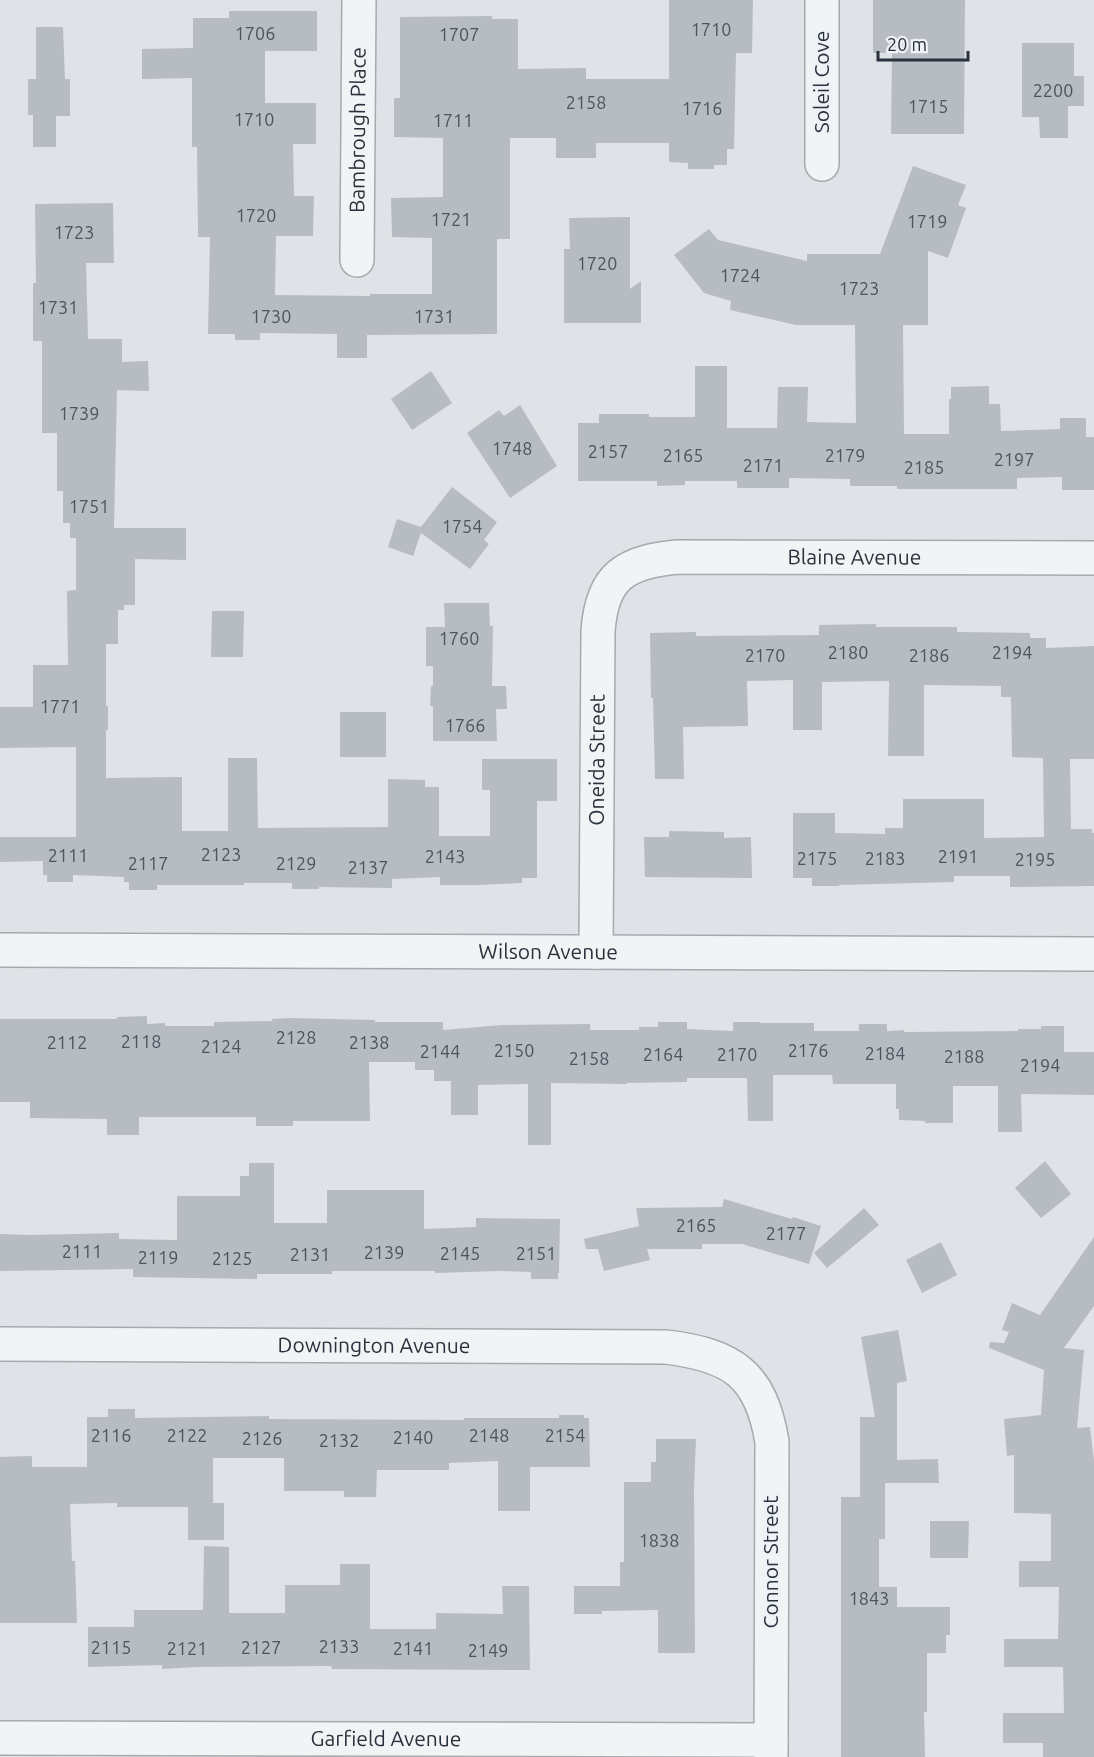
<svg xmlns="http://www.w3.org/2000/svg" width="1094" height="1757" viewBox="0 0 1094 1757" font-family="Ubuntu,sans-serif">
  <style>
    .building { fill: #b7bcc3 }
    .lines { fill: none; stroke-linecap: round; stroke-linejoin: round }
    .minor-casing { stroke: #a5aab0; stroke-width: 36 }
    .minor { stroke: #f1f3f5; stroke-width: 33 }
    .labels { text-anchor: middle; stroke-width: 5; stroke-linejoin: round; paint-order: stroke }
    .number-label { font-size: 18px; fill: #4c545e }
    .street-label { font-size: 21px; fill: #29313c; stroke: #eef1f5 }
  </style>
  <rect width="100%" height="100%" fill="#dfe3e7"/>
  <path class="building" d="M669,0H753L752,53H736L734,149H727V165H714V169H688V163L669,162V143H596V158H556V138H510V239H497V334L367,335V358H337V334L260,333V340H235V334H208L210,237H198L197,147H192V78L142,79V49L193,48V18H229V11H317V51H265V103H316V144H293L294,196H314L313,236H276L275,295L370,296V294H432V238L392,237L391,198L443,197V138L394,137V98H400V17L492,16V19H518V69L586,68V79H669Z
    M873,0H965L964,134H891L892,53H873Z
    M36,27H63L65,79H70V116H56V147H33V115H28V79H36Z
    M1022,43H1074V76H1084V106H1068V138H1040L1039,117H1022Z
    M913,166L966,185L958,205L966,208L948,258L928,251V325H903L904,434H949V399H951V387L989,386V404H1000L1001,431L1060,429V418H1086V437H1094V490H1062V477L1017,478V489H897V486H850V479L789,478V488H737V481H685V485L657,486V481H578V423H599V414H649V417H695V366H727V428H777L778,387H808L807,422L856,423L855,325H796L730,310L731,301L704,293L674,255L709,229L718,240L807,261V254H880Z
    M113,203L114,263H86L88,339H122V362L148,361L149,391L117,390L114,528H186V560L135,559V605H124V610H118V644H106V706H108V730H106V778L182,777V831H228V758H257L258,828L388,827V779L425,780V787H439V836H490V790H482V759H557V801H537V878H522V883L478,885H440V877L392,879V888L319,887V889H292V883H244V885H157V890H129V882H124V877L73,875V882H47V875H43V861L0,862V837H76V747L0,748V707H33V665H68L67,591L76,590V538H70V523H63V491H57V433H42V341H33V283H36L35,204Z
    M630,217V289L641,281V323H564V249H570L569,218Z
    M431,371L452,403L412,430L391,399Z
    M520,405L557,466L510,498L467,433L499,410L504,416Z
    M452,487L497,522L484,540L489,544L470,569L421,533L413,556L388,547L397,519L421,527Z
    M444,603H489L490,626H493L492,686H506L507,709H496L497,741H433V706H430L431,686H433V666H426V627H445Z
    M212,611H244L243,657H211Z
    M876,624V627H957V632L1030,633V638H1046V648L1094,646V759H1070L1071,829H1092V833H1094V886L1010,887V876H954V882L839,885V886H812V878H793V813H835V833L885,834V828H903V799H984V838L1044,837L1043,758L1012,757L1011,697H1001V686L924,685V756H888L889,681L822,682V730H793V680L747,681L748,726L683,727L684,779H655L653,698H651L650,633L696,632V636L819,635V625Z
    M340,712H386V757H340Z
    M669,831L724,832V838L751,837L752,878L645,877L644,837H669Z
    M147,1016V1024L165,1023V1026H214V1022L272,1021V1019L289,1018L375,1020V1022H443V1030L502,1025L590,1024V1030H639V1027H658V1022H687V1029L733,1031V1022H760V1023H814V1031H859V1024H887V1031L904,1030V1032L1018,1031V1029H1041V1026H1064V1052H1094V1095L1021,1094L1022,1132H998V1086H953V1123H925V1121L899,1120V1109H896V1084H833L832,1075H773V1121H748L747,1078H687V1082L627,1083V1084L551,1083V1145H528V1084L478,1085V1115H451V1081H434V1070H415V1062H369L370,1121H293V1126H256V1117H139V1135H107V1119L30,1118V1102H0V1019H117V1017Z
    M1045,1161L1071,1194L1041,1218L1015,1188Z
    M249,1163H274V1223H327V1190H424V1229L476,1227V1218L560,1219L559,1273H558V1279H531V1272L499,1271L435,1273V1271H332V1274H257V1279L133,1277V1269L0,1271V1234L30,1235L119,1233V1239L177,1240V1196H240V1176H249Z
    M724,1199L792,1219L793,1217L821,1226L809,1264L742,1244H702V1249H647L650,1260L604,1271L598,1249H586L584,1239L639,1226L636,1208L722,1207Z
    M864,1208L879,1225L827,1268L814,1253Z
    M1094,1237V1306L1064,1348L1084,1350L1077,1428L1090,1427L1094,1461V1757H1043V1743H1003V1713H1064L1063,1667H1004V1639H1058L1059,1587H1019V1561H1051V1514L1014,1513V1455L1007,1456L1004,1419L1041,1415L1044,1370L989,1348L990,1342L1004,1343L1009,1332L1002,1330L1012,1303L1040,1315Z
    M941,1242L957,1275L922,1293L906,1260Z
    M898,1330L907,1381L897,1383V1460L938,1459L939,1483H885V1539H879V1587H897V1607H950V1635H946V1653H927V1712H924L925,1757H841V1497H860V1417H875L861,1337Z
    M108,1409H135V1418L269,1416V1419L464,1420V1418H559V1415H584V1418H589L590,1467H530V1511H498V1461L449,1463V1470H377L376,1497H344V1491H284V1458H213V1503H224V1540H188V1507H117V1503L70,1504L72,1561H75L77,1623H0V1457L32,1456V1467H87V1417H108Z
    M656,1439H696L694,1487L695,1653H658V1610L602,1611V1614H574V1586H620V1562H624V1482H651V1462H656Z
    M930,1521H969L968,1558H930Z
    M204,1546L229,1547V1613H285V1585H340V1564H370V1629H436V1613L503,1614L502,1586H529L530,1670L332,1669L331,1666L197,1667L162,1669V1665L88,1667V1627H134V1610H203Z"/>
  <g class="lines">
    <g class="minor-casing">
      <g id="minor">
        <path d="M822,0V164"/>
        <path id="s1" d="M357,260L359,0"/>
        <path id="s2" d="M0,950L1094,954"/>
        <path id="s3" d="M596,952L598,631C602,576 625,562 677,557L1094,558"/>
        <path id="s4" d="M0,1344L666,1347C732,1355 761,1374 772,1442L771,1757"/>
        <path id="s5" d="M0,1738L771,1740"/>
      </g>
    </g>
    <use href="#minor" class="minor"/>
  </g>
  <g class="labels">
    <g class="number-label">
      <text x="711" y="36">1710</text>
      <text x="255" y="40">1706</text>
      <text x="459" y="41">1707</text>
      <text x="1053" y="97">2200</text>
      <text x="586" y="109">2158</text>
      <text x="928" y="113">1715</text>
      <text x="702" y="115">1716</text>
      <text x="254" y="126">1710</text>
      <text x="453" y="127">1711</text>
      <text x="256" y="222">1720</text>
      <text x="451" y="226">1721</text>
      <text x="927" y="228">1719</text>
      <text x="74" y="239">1723</text>
      <text x="597" y="270">1720</text>
      <text x="740" y="282">1724</text>
      <text x="859" y="295">1723</text>
      <text x="58" y="314">1731</text>
      <text x="271" y="323">1730</text>
      <text x="434" y="323">1731</text>
      <text x="79" y="420">1739</text>
      <text x="512" y="455">1748</text>
      <text x="608" y="458">2157</text>
      <text x="683" y="462">2165</text>
      <text x="845" y="462">2179</text>
      <text x="1014" y="466">2197</text>
      <text x="763" y="472">2171</text>
      <text x="924" y="474">2185</text>
      <text x="89" y="513">1751</text>
      <text x="462" y="533">1754</text>
      <text x="459" y="645">1760</text>
      <text x="848" y="659">2180</text>
      <text x="1012" y="659">2194</text>
      <text x="765" y="662">2170</text>
      <text x="929" y="662">2186</text>
      <text x="60" y="713">1771</text>
      <text x="465" y="732">1766</text>
      <text x="221" y="861">2123</text>
      <text x="68" y="862">2111</text>
      <text x="445" y="863">2143</text>
      <text x="958" y="863">2191</text>
      <text x="817" y="865">2175</text>
      <text x="885" y="865">2183</text>
      <text x="1035" y="866">2195</text>
      <text x="148" y="870">2117</text>
      <text x="296" y="870">2129</text>
      <text x="368" y="874">2137</text>
      <text x="296" y="1044">2128</text>
      <text x="141" y="1048">2118</text>
      <text x="67" y="1049">2112</text>
      <text x="369" y="1049">2138</text>
      <text x="221" y="1053">2124</text>
      <text x="514" y="1057">2150</text>
      <text x="808" y="1057">2176</text>
      <text x="440" y="1058">2144</text>
      <text x="885" y="1060">2184</text>
      <text x="663" y="1061">2164</text>
      <text x="737" y="1061">2170</text>
      <text x="964" y="1063">2188</text>
      <text x="589" y="1065">2158</text>
      <text x="1040" y="1072">2194</text>
      <text x="696" y="1232">2165</text>
      <text x="786" y="1240">2177</text>
      <text x="82" y="1258">2111</text>
      <text x="384" y="1259">2139</text>
      <text x="460" y="1260">2145</text>
      <text x="536" y="1260">2151</text>
      <text x="310" y="1261">2131</text>
      <text x="158" y="1264">2119</text>
      <text x="232" y="1265">2125</text>
      <text x="111" y="1442">2116</text>
      <text x="187" y="1442">2122</text>
      <text x="489" y="1442">2148</text>
      <text x="565" y="1442">2154</text>
      <text x="413" y="1444">2140</text>
      <text x="262" y="1445">2126</text>
      <text x="339" y="1447">2132</text>
      <text x="659" y="1547">1838</text>
      <text x="869" y="1605">1843</text>
      <text x="339" y="1653">2133</text>
      <text x="111" y="1654">2115</text>
      <text x="261" y="1654">2127</text>
      <text x="187" y="1655">2121</text>
      <text x="413" y="1655">2141</text>
      <text x="488" y="1657">2149</text>
    </g>
    <g class="street-label">
      <text transform="translate(822 82) rotate(-90)" y="7">Soleil Cove</text>
      <text dy="7" stroke="none"><textPath href="#s1" startOffset="130">Bambrough Place</textPath></text>
      <text dy="7" stroke="none"><textPath href="#s3" startOffset="621">Blaine Avenue</textPath></text>
      <text dy="7" stroke="none"><textPath href="#s3" startOffset="192">Oneida Street</textPath></text>
      <text dy="7" stroke="none"><textPath href="#s2" startOffset="548">Wilson Avenue</textPath></text>
      <text dy="7" stroke="none"><textPath href="#s4" startOffset="374">Downington Avenue</textPath></text>
      <text transform="translate(771 1562) rotate(-90)" y="7">Connor Street</text>
      <text dy="7" stroke="none"><textPath href="#s5" startOffset="386">Garfield Avenue</textPath></text>
    </g>
  </g>
  <path d="M878 51v9h90v-9" fill="none" stroke="#29313c" stroke-width="3"/>
  <text x="887" y="51" font-size="18" fill="#29313c" stroke="#eef1f5" stroke-width="4.5" paint-order="stroke">20 m</text>
</svg>
